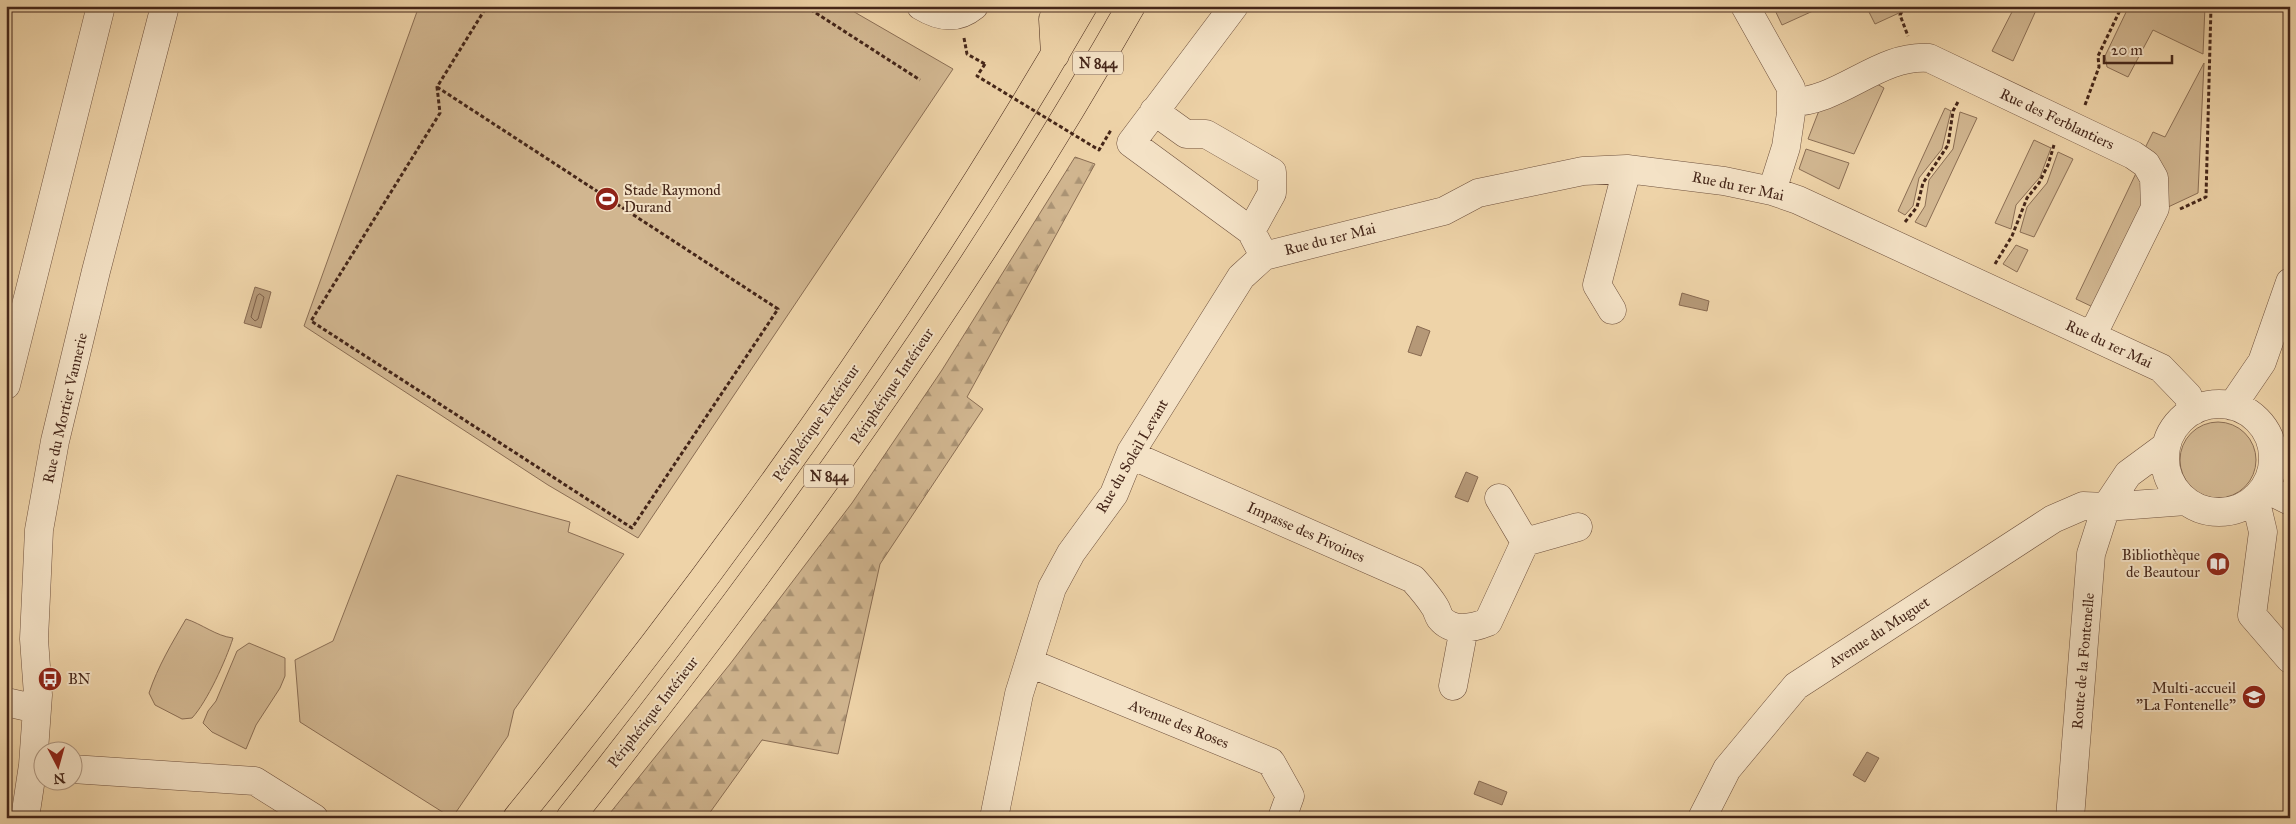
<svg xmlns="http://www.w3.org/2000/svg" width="2296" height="824" viewBox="0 0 2296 824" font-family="'IM FELL Great Primer',serif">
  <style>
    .grass { fill: #d1b690; stroke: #8b6e54 }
    .forest { fill: url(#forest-firs); stroke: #8b6e54 }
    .water { fill: #b59877; stroke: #886a51 }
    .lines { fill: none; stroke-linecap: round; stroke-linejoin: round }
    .shore { stroke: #7d5f48; stroke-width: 1 }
    .minor-casing { stroke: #6f513d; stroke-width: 29 }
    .highway-casing { stroke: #452619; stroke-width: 29 }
    .path { stroke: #452619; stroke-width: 3; stroke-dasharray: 4 2.5; stroke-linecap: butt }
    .minor { stroke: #f4e2c6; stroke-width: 28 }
    .highway { stroke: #eed3a8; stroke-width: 28 }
    .path-bridge { stroke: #452619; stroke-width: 3; stroke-dasharray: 4 2.5; stroke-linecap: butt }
    .labels { text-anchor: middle; stroke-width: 4; stroke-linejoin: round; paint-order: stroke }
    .shield { fill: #f4e2c6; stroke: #7a5e4d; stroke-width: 1 }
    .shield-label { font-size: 14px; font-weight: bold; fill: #452619 }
    .street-label { font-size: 15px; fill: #452619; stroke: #f4e2c6 }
    .poi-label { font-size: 15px; fill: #452619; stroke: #f4e2c6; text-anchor: start }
  </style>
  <defs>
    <pattern id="forest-firs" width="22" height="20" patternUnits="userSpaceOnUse" patternTransform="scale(1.25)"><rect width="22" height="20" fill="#d1b690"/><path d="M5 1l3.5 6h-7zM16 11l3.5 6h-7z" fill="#ab9475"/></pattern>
  </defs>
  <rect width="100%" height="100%" fill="#eed3a8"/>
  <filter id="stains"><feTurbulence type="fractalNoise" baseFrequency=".004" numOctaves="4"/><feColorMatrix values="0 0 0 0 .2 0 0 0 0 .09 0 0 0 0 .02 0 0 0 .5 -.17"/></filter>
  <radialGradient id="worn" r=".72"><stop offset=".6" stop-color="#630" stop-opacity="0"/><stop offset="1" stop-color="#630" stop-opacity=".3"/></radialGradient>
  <path class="grass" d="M419,6H844L953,69L638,538L548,485L304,326Z
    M1773,6H1824L1782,25Z
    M1866,6H1901L1899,13L1875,24Z
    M2015,6H2038L2013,61L1992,51Z
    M2129,6H2205L2203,54L2153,30L2128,77L2107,67L2105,56Z
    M2204,63L2198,193L2166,208L2145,148L2153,132L2165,137Z
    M1877,84L1884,88L1854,154L1808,139L1820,108Z
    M1945,108L1951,111L1942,149L1919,178L1913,206L1905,215L1898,211Z
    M1960,112L1977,118L1926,227L1915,222L1925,206L1929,180L1953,149Z
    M2034,140L2051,148L2040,177L2016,205L2011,229L1995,223Z
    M1806,149L1849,163L1839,189L1799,169Z
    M2058,152L2073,159L2034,237L2020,232L2027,207L2047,183Z
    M2138,169L2151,187L2095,308L2076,299Z
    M2016,245L2028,250L2017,272L2003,264Z
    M2180 460a38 38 0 1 1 76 0a38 38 0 1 1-76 0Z
    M397,475L570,522L568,532L624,554L514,710L508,736L452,818L300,722L295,660L333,641Z
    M186,619C202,624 216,636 233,638C226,660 207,702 192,718L182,719L155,705L149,693C158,666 172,643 186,619Z
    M249,643L285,658V676L280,688L256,725L246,749L212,732L203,723L208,711L216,701L237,651Z"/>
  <path class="forest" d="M1075,157L1095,164L967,397L983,409L880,564L838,754L762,740L706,818H606L730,664L852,503L942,370Z"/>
  <path class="water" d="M255,287L271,292L261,328L244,323Z
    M1682,293L1709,301L1707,311L1679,305Z
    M1417,326L1430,331L1421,356L1408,352Z
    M1466,472L1478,477L1468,502L1455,497Z
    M1867,752L1879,758L1865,782L1853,775Z
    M1479,781L1507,792L1502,805L1474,794Z"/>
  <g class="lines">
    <path class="shore" d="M260,294L264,297L258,319L255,321L251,317L257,296Z"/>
    <g class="minor-casing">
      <path id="minor" d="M921,6C939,17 957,20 974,6
        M1234,6L1131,143L1251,231L1264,256L1444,211L1478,193L1583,171L1627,169L1724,181L1772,191L1798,200L2161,368L2188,396L2193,411
        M1745,6L1791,88V113L1786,147L1772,191
        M1791,102C1840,102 1879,54 1929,58L2133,155L2146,164L2154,178L2155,208L2092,336
        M1154,111L1186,134H1206L1272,172V193L1251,231
        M1612,310L1597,285L1627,169
        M6,385L101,6
        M2165 458a54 54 0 1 1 108 0a54 54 0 1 1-108 0Z
        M2232,406L2262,362L2290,282
        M2166,446L2128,474L2106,507L2186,501
        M1131,452L1140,459L1413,579C1421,588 1429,597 1435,607C1437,610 1438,615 1440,618C1452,633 1473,628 1488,622L1525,542L1499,498
        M2264,488L2290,501
        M2255,498L2263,532L2252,615L2290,659
        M1525,542L1578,527
        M1030,663L1271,762L1290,796L1282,818
        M1453,686L1464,628
        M6,702L37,709
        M72,769L255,781L314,818
        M25,818L33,765L38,695L34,639L39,530L55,441L96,271L165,6
        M994,818L1019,694L1052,588L1071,553L1114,494L1131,452L1241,277L1264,256
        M1702,818L1727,769L1796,686L2053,519L2083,506L2106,507L2091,554L2070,818"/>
    </g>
    <g class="highway-casing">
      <path id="highway" d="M1055,55L1053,19L1060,6
        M517,818C725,562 918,292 1083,6
        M570,818C775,560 968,292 1131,6"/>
    </g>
    <path class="path" d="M805,6L920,80
      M1905,6L1900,15L1908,36
      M964,38L967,54L985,64
      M437,87L778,309L632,528L311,321L440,113L437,87L487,6
      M2085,105L2099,67L2098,56L2122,6
      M2180,209L2206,197L2211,6
      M1905,222L1917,207L1923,183L1948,145L1953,111L1959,100
      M1995,264L2012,236L2027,198L2039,183L2048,165L2054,145"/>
    <use href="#minor" class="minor"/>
    <use href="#highway" class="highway"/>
    <path class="path-bridge" d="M985,64L977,76L1099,150L1111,130"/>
  </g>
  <defs>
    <g id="stadium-disc" transform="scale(1.25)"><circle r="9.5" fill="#8f2418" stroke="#f4e2c6"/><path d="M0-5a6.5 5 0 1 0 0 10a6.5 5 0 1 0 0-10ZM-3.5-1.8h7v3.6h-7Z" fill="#fff"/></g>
    <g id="library-disc" transform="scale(1.25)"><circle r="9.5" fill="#8f2418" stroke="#f4e2c6"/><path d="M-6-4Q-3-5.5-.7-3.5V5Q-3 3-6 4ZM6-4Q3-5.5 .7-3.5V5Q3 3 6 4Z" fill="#fff"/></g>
    <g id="bus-disc" transform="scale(1.25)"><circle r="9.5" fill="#8f2418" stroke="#f4e2c6"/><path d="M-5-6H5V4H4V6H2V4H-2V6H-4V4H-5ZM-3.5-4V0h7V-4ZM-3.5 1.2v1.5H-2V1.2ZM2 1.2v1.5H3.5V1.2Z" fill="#fff"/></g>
    <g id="school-disc" transform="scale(1.25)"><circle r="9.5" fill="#8f2418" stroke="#f4e2c6"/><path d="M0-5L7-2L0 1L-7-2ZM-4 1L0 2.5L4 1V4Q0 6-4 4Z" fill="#fff"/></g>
  </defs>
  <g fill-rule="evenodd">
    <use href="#stadium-disc" x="607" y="199"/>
    <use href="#library-disc" x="2218" y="564"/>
    <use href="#bus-disc" x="50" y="679"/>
    <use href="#school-disc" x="2254" y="697"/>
  </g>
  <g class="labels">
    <g class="shield">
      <rect x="1073" y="51.5" width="50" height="23" rx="4"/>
      <rect x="804" y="464.5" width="50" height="23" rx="4"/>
    </g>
    <g class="shield-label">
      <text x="1098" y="68">N 844</text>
      <text x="829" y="481">N 844</text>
    </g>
    <g class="street-label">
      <text transform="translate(2057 119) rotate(25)" y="5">Rue des Ferblantiers</text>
      <text transform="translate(1738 186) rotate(12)" y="5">Rue du 1er Mai</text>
      <text transform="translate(1330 239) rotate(-14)" y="5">Rue du 1er Mai</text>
      <text transform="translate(2109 344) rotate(25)" y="5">Rue du 1er Mai</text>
      <text transform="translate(892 386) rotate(-56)" y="5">Périphérique Intérieur</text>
      <text transform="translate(65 408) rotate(-77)" y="5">Rue du Mortier Vannerie</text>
      <text transform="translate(816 423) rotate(-55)" y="5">Périphérique Extérieur</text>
      <text transform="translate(1132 456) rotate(-60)" y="5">Rue du Soleil Levant</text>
      <text transform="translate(1306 532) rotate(24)" y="5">Impasse des Pivoines</text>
      <text transform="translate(1879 632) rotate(-33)" y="5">Avenue du Muguet</text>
      <text transform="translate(2083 661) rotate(-85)" y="5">Route de la Fontenelle</text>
      <text transform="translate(653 712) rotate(-52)" y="5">Périphérique Intérieur</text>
      <text transform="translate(1179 724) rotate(22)" y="5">Avenue des Roses</text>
    </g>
    <g class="poi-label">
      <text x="624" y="195">Stade Raymond<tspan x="624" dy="17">Durand</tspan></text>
      <text x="2200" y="560" text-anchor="end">Bibliothèque<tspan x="2200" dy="17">de Beautour</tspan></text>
      <text x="68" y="684">BN</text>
      <text x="2236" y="693" text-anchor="end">Multi-accueil<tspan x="2236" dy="17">"La Fontenelle"</tspan></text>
    </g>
  </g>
  <rect width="2296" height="824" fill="none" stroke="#eed3a8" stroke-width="25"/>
  <rect x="8" y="8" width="2281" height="809" fill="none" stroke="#452619" stroke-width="2.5"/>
  <rect x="12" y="12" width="2271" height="799" fill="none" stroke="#452619"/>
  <g transform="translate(58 766) rotate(174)"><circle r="24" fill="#f4e2c6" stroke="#ae9781"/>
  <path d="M0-4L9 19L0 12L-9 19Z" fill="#8f2418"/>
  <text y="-8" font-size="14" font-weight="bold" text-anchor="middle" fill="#452619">N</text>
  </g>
  <path d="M2104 55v8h68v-8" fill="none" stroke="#452619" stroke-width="2.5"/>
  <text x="2111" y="55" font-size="15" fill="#452619" stroke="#f4e2c6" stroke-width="4" paint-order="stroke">20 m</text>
  <rect width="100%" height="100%" filter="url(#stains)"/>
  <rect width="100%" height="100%" fill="url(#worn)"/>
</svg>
